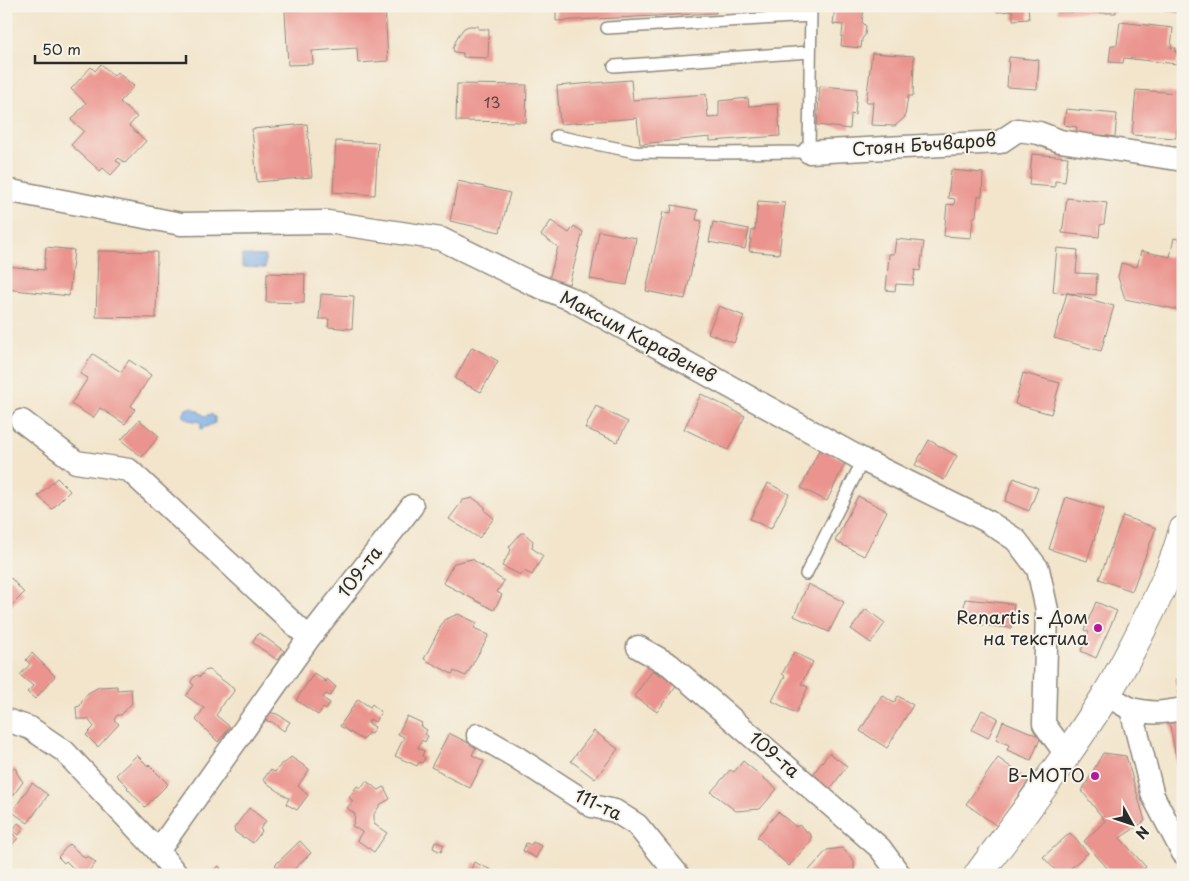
<svg xmlns="http://www.w3.org/2000/svg" width="1189" height="881" viewBox="0 0 1189 881" font-family="'Playpen Sans',sans-serif">
  <style>
    .water { fill: #7bade7; stroke: #536c89 }
    .building { fill: #eb948f }
    .lines { fill: none; stroke-linecap: round; stroke-linejoin: round }
    .lane-casing { stroke: #8e887c; stroke-width: 14 }
    .street-casing { stroke: #8e887c; stroke-width: 25 }
    .secondary-casing { stroke: #8e887c; stroke-width: 30 }
    .lane { stroke: #fff; stroke-width: 11 }
    .street { stroke: #fff; stroke-width: 22 }
    .secondary { stroke: #fff; stroke-width: 28 }
    .poi-dot { fill: #b5179e; stroke: #f7f3e8; stroke-width: 2 }
    .labels { text-anchor: middle; stroke-width: 4; stroke-linejoin: round; paint-order: stroke }
    .number-label { font-size: 15px; fill: #5b4544 }
    .street-label { font-size: 18px; fill: #2b2b2b; stroke: #f7f3e8 }
    .poi-label { font-size: 18px; fill: #2b2b2b; stroke: #f7f3e8; text-anchor: end }
  </style>
  <rect width="100%" height="100%" fill="#f7f3e8"/>
  <filter id="ink" filterUnits="userSpaceOnUse"><feTurbulence type="fractalNoise" baseFrequency=".02" numOctaves="2"/><feDisplacementMap in="SourceGraphic" scale="10" xChannelSelector="R" yChannelSelector="G"/><feConvolveMatrix kernelMatrix="1 2 1 2 8 2 1 2 1" color-interpolation-filters="sRGB"/></filter>
  <filter id="wash" filterUnits="userSpaceOnUse"><feTurbulence type="fractalNoise" baseFrequency=".0096" numOctaves="4" result="noise"/><feDisplacementMap in="SourceGraphic" scale="20" xChannelSelector="R" yChannelSelector="G"/><feGaussianBlur stdDeviation="1.12" result="paint"/><feColorMatrix in="noise" values="0 0 0 0 0 0 0 0 0 0 0 0 0 0 0 0 0 1.4 0 .05"/><feComposite in="paint" operator="in"/></filter>
  <g filter="url(#wash)">
    <rect width="100%" height="100%" fill="#f2e5cc"/>
    <path class="water" d="M242,255L265,256V268L242,267Z
      M192,407L205,416L211,414L215,417V423L201,429V422L188,420L183,416L186,409Z"/>
    <g id="blocks">
      <path class="building" d="M371,6H385L388,61L358,63L357,48L312,51L313,64L288,65L285,11Z
        M556,6H716V13L556,21Z
        M835,6L864,9L862,22L866,26L865,35L862,39L861,48L841,46L843,25L833,24Z
        M997,6H1028L1029,19L1013,20V11L997,12Z
        M1057,6H1116V13L1057,12Z
        M1165,6H1183V13L1165,11Z
        M1120,22L1173,28L1171,48H1176L1175,52L1183,53V61H1177V64L1124,58L1123,63L1109,62L1111,45H1117Z
        M469,26H478V29H489L488,58L463,57V53L454,52L453,48L458,36L464,28Z
        M872,53L914,56L913,96H908L905,117L895,126L871,125L873,102H866Z
        M1009,57L1039,60L1037,89L1007,87Z
        M101,64L114,76L117,72L134,86L120,102L137,117L129,126L146,141L125,163L119,158L116,161L121,164L111,175L103,168L100,171L71,145L84,131L71,120L86,103L71,89L91,67L95,71Z
        M631,80L633,100L706,94L708,118L719,117V101L748,98L749,106L778,104L780,136L710,141V137L640,144L637,118L560,124L557,86Z
        M457,84L527,85L526,122L456,121Z
        M820,86L857,89L855,115L851,114L850,129L817,125Z
        M1136,90L1179,93L1176,138L1132,135Z
        M1066,109L1117,114L1115,137L1101,135L1100,138L1076,136L1077,127L1064,125Z
        M307,124L312,177L257,182L252,129Z
        M336,141L378,143L375,195L333,192Z
        M1032,154L1068,157L1065,182L1055,181V187L1029,185Z
        M951,170L983,173L982,196H978L976,216L973,218L971,238L944,236L947,204L954,205L955,199L948,198Z
        M458,181L510,193L500,232L450,221Z
        M1067,198L1107,203L1104,224L1100,225L1099,237L1062,233Z
        M758,201L785,203L779,254L749,251L752,230H755Z
        M672,205L698,210L696,220L702,221L685,299L646,291L663,212L671,213Z
        M551,221L569,233L574,226L583,232L569,284L549,279L558,247L541,235Z
        M713,222L749,229L745,249L709,242Z
        M599,231L636,238L627,285L590,279Z
        M1174,238L1183,240V295L1180,310L1125,299L1118,277L1121,263L1137,267L1141,251L1170,257Z
        M896,239L924,242L920,271L915,270L913,285L896,284L895,291L886,290L889,254H894Z
        M46,247L74,250L69,296L6,289V266L44,270Z
        M1057,248L1078,250L1076,273L1097,274L1096,295L1053,292Z
        M98,251L157,252L156,318L96,317Z
        M267,273L305,274L304,303L266,302Z
        M1067,293L1114,306L1101,351L1054,338Z
        M321,294L354,296L352,329L328,327L329,319H319Z
        M719,306L744,316L734,343L708,333Z
        M472,347L498,361L481,392L455,379Z
        M93,354L121,372L129,360L151,375L131,406L135,409L125,424L100,408L93,418L71,404L88,378L80,374Z
        M1023,373L1060,383L1051,414L1015,404Z
        M701,394L745,416L728,450L684,429Z
        M596,406L628,422L617,442L585,428Z
        M139,420L159,436L142,457L121,440Z
        M929,440L957,456L944,480L915,465Z
        M820,448L846,461L827,501L801,488Z
        M57,478L70,491L52,509L38,496Z
        M1014,478L1038,488L1029,511L1005,501Z
        M768,483L789,494L771,529L750,519Z
        M858,496L887,511L864,556L835,541Z
        M1066,497L1104,509L1087,561L1049,549Z
        M473,498L485,507V511L494,518L479,538L449,519L463,500Z
        M1123,516L1156,528L1132,591L1099,579Z
        M521,533H524L533,541L532,548L543,556L532,575L524,571L521,575L502,566L511,550L509,547Z
        M472,559L504,581L497,592L502,595L494,610L443,583L454,563Z
        M11,578L24,593L7,610L6,609V583Z
        M808,584L844,602L829,632L794,616Z
        M965,599L1014,604L1011,628L962,623Z
        M1096,602L1117,611L1096,658L1081,651L1089,632L1084,630Z
        M866,609L885,623L871,643L851,629Z
        M458,614L477,623L474,628L489,635L466,676L454,671L452,674L424,659L444,620Z
        M259,633L284,651L277,660L252,642Z
        M794,652L813,662L801,684L808,687L796,713L772,701L785,676L782,674Z
        M32,653L55,676L35,699L27,692L33,686L20,675L30,664L26,660Z
        M665,669L680,680L657,712L634,696L653,670L660,675Z
        M209,670L233,688L234,691L228,699L225,700L220,708V710L216,715L230,727L218,742L196,720L204,708L186,696L194,685L191,683V681L195,676L197,675L200,677L204,671Z
        M314,673L326,682L327,679L336,687L330,696L326,694L323,698L330,703L326,710L323,708L318,715L296,700Z
        M1183,678V702H1180L1176,679Z
        M117,686V690L131,689L132,703L121,715H117L114,720L119,724L98,747L86,735L94,727L88,719H77L76,707L80,706L83,699L88,693L99,687Z
        M882,695L894,703L898,696L913,705L887,748L860,731Z
        M358,699L370,707L372,704L381,712L375,722L370,719L368,723L375,727L371,734L368,733L363,740L340,726Z
        M982,710L998,718L988,738L972,730Z
        M263,711L277,714L290,722L284,731L272,722L257,719Z
        M407,716L422,723L421,726L427,730L425,734L428,736L425,742L422,740L418,748L424,751L422,756L425,758L422,763L419,762L417,766L395,756L404,737L398,734Z
        M1183,719V787H1182L1169,721Z
        M1003,721L1041,737L1031,760L1007,750L1009,745L996,739Z
        M594,731L618,749L595,779L571,761Z
        M449,733L476,747L472,755L484,761L470,788L442,774L443,773L431,767Z
        M829,753L847,766L829,791L810,778Z
        M1103,753L1126,756L1145,821L1120,838L1146,867L1138,875H1113L1084,841L1105,821L1082,791Z
        M137,755L148,766L149,765L168,784L145,807L127,788L128,787L116,775Z
        M291,757L309,769V770L298,786L308,795L297,810L286,804L289,798L285,796L263,780L270,770L275,772L282,763H285Z
        M998,758L1029,780L997,826L966,804Z
        M743,761L777,789L760,809L736,811L711,792L730,770L734,772Z
        M6,765L10,770L14,768L16,769L17,773L23,782L6,805Z
        M366,781L379,790L384,787L390,799L381,804L374,814V824L387,833L374,852L357,840L362,832L352,826L354,822L355,814L347,808L353,801L349,798L357,786L361,788Z
        M32,783L48,795L28,823L12,812Z
        M249,808L266,821L260,829L262,831L253,843L245,837L244,838L235,832L234,828Z
        M778,812L796,827L799,825L811,835V841L789,866L757,837Z
        M18,823L24,828L19,835L13,830Z
        M8,830L18,838L6,852V833Z
        M1070,833L1088,853L1063,875H1060L1043,857Z
        M300,841L311,853L288,875H285L275,865Z
        M435,841L444,845L441,852L433,848Z
        M533,842L542,846L536,858L523,851L526,843L531,845Z
        M69,844L85,858L88,856L96,863L85,875H80L66,861L64,863L58,857Z
        M842,848L854,861V870L850,875H805L827,850Z
        M474,862L502,875H462L465,870L470,872Z
        M219,866L221,869L219,871L223,875H208Z"/>
    </g>
  </g>
  <g filter="url(#ink)">
    <use href="#blocks" fill-opacity="0" stroke="#8e887c" stroke-width="1"/>
    <g class="lines">
      <g class="lane-casing">
        <path id="lane" d="M607,28L811,16
          M614,66L810,52
          M556,136L636,152L715,153L809,152L811,6
          M806,574L863,460"/>
      </g>
      <g class="street-casing">
        <path id="street" d="M809,152L1000,142L1018,130L1039,133L1060,141L1183,160
          M6,190L181,224L328,222L441,239L533,284L571,299L863,460L987,521L1016,540L1038,569L1047,610L1044,724L1066,754
          M22,421L76,462L129,470L309,638L158,851
          M309,638L412,506
          M638,647L670,665L880,848L900,875
          M1106,695L1131,709L1153,796L1183,853
          M1131,709C1152,714 1161,713 1183,709
          M6,720L30,728L64,751L158,851L177,875
          M478,735L516,757L592,806L615,811L637,825L678,875"/>
      </g>
      <g class="secondary-casing">
        <path id="secondary" d="M978,875C1021,816 1067,758 1106,695C1119,674 1131,651 1142,629C1158,597 1174,565 1183,530"/>
      </g>
      <use href="#lane" class="lane"/>
      <use href="#street" class="street"/>
      <use href="#secondary" class="secondary"/>
    </g>
  </g>
  <g class="poi-dot">
    <circle cx="1098" cy="628" r="5"/>
    <circle cx="1095" cy="776" r="5"/>
  </g>
  <g class="labels">
    <g class="number-label">
      <text x="492" y="108">13</text>
    </g>
    <g class="street-label">
      <text transform="translate(924 145) rotate(-4)" y="6">Стоян Бъчваров</text>
      <text transform="translate(638 337) rotate(28)" y="6">Максим Караденев</text>
      <text transform="translate(360 572) rotate(-52)" y="6">109-та</text>
      <text transform="translate(774 755) rotate(41)" y="6">109-та</text>
      <text transform="translate(598 805) rotate(25)" y="6">111-та</text>
    </g>
    <g class="poi-label">
      <text x="1088" y="624">Renartis - Дом<tspan x="1088" dy="21">на текстила</tspan></text>
      <text x="1085" y="782">В-МОТО</text>
    </g>
  </g>
  <rect width="1189" height="881" fill="none" stroke="#f7f3e8" stroke-width="25"/>
  <g transform="translate(1132 824) rotate(130)" stroke="#f7f3e8" stroke-width="4" paint-order="stroke">
  <path d="M0-4L9 19L0 12L-9 19Z" fill="#2b2b2b"/>
  <text y="-8" font-size="14" font-weight="bold" text-anchor="middle" fill="#2b2b2b">N</text>
  </g>
  <path d="M35 55v8h151v-8" fill="none" stroke="#2b2b2b" stroke-width="2.5"/>
  <text x="42" y="55" font-size="15" fill="#2b2b2b" stroke="#f7f3e8" stroke-width="4" paint-order="stroke">50 m</text>
</svg>
